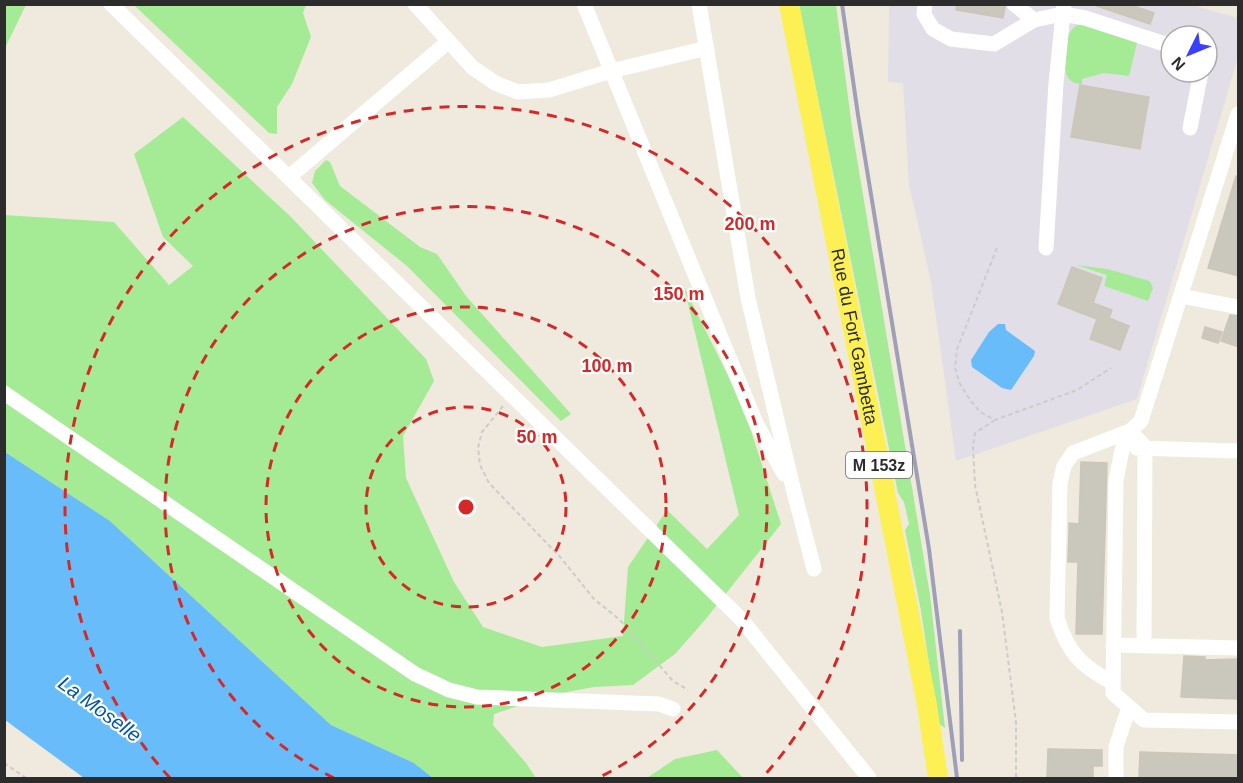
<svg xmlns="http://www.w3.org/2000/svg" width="1243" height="783" viewBox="0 0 1243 783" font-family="Helvetica,sans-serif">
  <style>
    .industrial { fill: #e2dee7; fill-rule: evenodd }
    .green { fill: #a5ea95 }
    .water { fill: #68bcf9 }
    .building { fill: #cac7bd; stroke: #cbc6b6; stroke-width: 1.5 }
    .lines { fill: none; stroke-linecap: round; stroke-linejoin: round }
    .path { stroke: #ccc; stroke-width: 2; stroke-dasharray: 4.5 3; stroke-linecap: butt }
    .minor { stroke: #fff; stroke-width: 15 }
    .major { stroke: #fdf054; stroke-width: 20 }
    .rail { stroke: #9f9fb8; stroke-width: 4 }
    .ring { fill: none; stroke: #d62828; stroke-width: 3; stroke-dasharray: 10 8 }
    .labels { text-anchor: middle; stroke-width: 4.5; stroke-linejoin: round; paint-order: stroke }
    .shield { fill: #fff; stroke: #6b6b6b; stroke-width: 1.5 }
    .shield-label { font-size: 16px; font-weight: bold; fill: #2c2c2c }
    .street-label { font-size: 18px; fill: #2c2c2c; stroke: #fff }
    .water-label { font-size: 20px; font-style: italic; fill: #0256aa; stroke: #fff }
    .centre { fill: #d62828; stroke: #fff; stroke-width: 3 }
    .ring-label { font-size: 18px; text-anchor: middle; font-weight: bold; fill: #d62828; stroke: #fff; stroke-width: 4.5; stroke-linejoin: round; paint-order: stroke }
  </style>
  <rect width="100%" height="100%" fill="#efeadd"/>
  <path class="industrial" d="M1189,4L1238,18V57L1137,399L956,461L931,282L909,185L903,83L888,82L889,5ZM1171,36H1207V72H1171Z"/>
  <path class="green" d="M5,4L26,5L5,48L4,5Z
    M134,5H306L303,13L311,37L292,84L277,107V134L269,133Z
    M799,5H836L853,135L930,595L945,728L938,723L921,611L905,530L909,524L904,502L898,493Z
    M1083,23L1138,39L1129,76L1104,73L1082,79V84C1061,83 1065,65 1067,50C1067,44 1067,36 1071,31C1074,26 1078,25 1083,23Z
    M183,117L291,217L426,359L434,381L403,436L406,478L454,582L483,627L542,647L623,636L628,567L667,510L707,549L739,515L684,287L743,406L781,524L705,620L675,654L633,685L594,687L551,695L494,714L493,725L526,763L536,778H433L414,763L331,725L110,521L5,452L4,215L114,222L169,285L193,266L163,237L134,154Z
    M326,160L330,162L340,186L420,247L437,254L466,296L571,414L561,421L407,266L325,200L312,183L315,171Z
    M1076,265L1107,269L1150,281L1153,288L1148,301L1104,286L1107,275Z
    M717,750L743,778H647L675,759Z"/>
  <path class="water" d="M998,324H1005L1006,330L1035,351L1034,356L1011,390L1002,388L972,367L971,360L989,332Z
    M5,452L110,521L331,725L414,763L433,778H84L5,720Z"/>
  <path class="building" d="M957,4H1005V7L1003,18L956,10Z
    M1098,4H1128L1154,13L1150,24L1097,6Z
    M1080,85L1149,97L1140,149L1071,137Z
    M1236,176H1239V276L1208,268Z
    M1072,267L1102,278L1093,303L1112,310L1109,318L1129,326L1120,350L1090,339L1097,319L1058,304Z
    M1230,315L1239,316V347L1221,341Z
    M1205,327L1222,332L1218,343L1202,338Z
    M1081,462L1107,463L1102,634H1076L1078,562H1068L1069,532V523L1079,524Z
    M1184,656L1205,657V660L1239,659V699L1181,697Z
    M1048,749L1102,750V766H1093V778H1047Z
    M1140,752L1239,755V778H1139Z"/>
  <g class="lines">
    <path class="path" d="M997,248L957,349L955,368L960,384L970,400L980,412L995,420L1077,390L1111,368
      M503,406L482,432L478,448L480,465L489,483L561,558L594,599L620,620L673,681L688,690
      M995,420L975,433L973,446L975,485L1002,612L1016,722V778
      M4,763L26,778"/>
    <path class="minor" d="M111,4L741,619L869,778
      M415,4L472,67L495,83L518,92L549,90L611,71L707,48
      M584,4L756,423L784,474
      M699,4L748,298L794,492L814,569
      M925,4L924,14L933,29L951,39L994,44L1034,20L1063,14L1085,18L1171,46
      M1014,4L1034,20
      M1190,128L1201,72
      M289,177L449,41
      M1046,248L1056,83L1064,4
      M1181,296L1238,307
      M4,393L415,674L449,690L477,697L659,704L673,709
      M1130,431L1122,450L1116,480L1113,693L1144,720L1238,722
      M1130,431L1145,447L1144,646
      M1137,448L1238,451
      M1113,645L1238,648
      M1113,683C1081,666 1068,653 1057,618L1060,483L1064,466L1073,453L1130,431L1141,421L1238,114
      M1116,778V747L1129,707"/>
    <path class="major" id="s1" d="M789,4L927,705L938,778"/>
    <path class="rail" d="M842,4L858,115L929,549L957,778
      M960,631L962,760"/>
  </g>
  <g class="ring">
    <circle cx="466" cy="507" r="100"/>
    <circle cx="466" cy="507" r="200"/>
    <path d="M334 778A301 301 0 1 1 598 778"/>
    <path d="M170 778A401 401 0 1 1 762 778"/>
  </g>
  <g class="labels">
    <rect class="shield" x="846" y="452" width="66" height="26" rx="4.5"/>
    <g class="shield-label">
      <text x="879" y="471">M 153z</text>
    </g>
    <g class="street-label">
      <text dy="6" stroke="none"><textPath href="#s1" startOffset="339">Rue du Fort Gambetta</textPath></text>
    </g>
    <g class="water-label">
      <text transform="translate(100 709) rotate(36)" y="7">La Moselle</text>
    </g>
  </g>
  <circle cx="466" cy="507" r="9" class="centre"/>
  <g class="ring-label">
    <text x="750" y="230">200 m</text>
    <text x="679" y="300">150 m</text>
    <text x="607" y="372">100 m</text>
    <text x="537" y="443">50 m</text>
  </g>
  <rect width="1243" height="783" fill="none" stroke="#2c2c2c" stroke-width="12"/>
  <g transform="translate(1189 54) rotate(227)"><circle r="28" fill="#ffffff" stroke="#ababab" stroke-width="1.5"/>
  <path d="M0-4.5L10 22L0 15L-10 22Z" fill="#3a40ff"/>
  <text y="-9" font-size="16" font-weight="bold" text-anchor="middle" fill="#2c2c2c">N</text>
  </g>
</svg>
